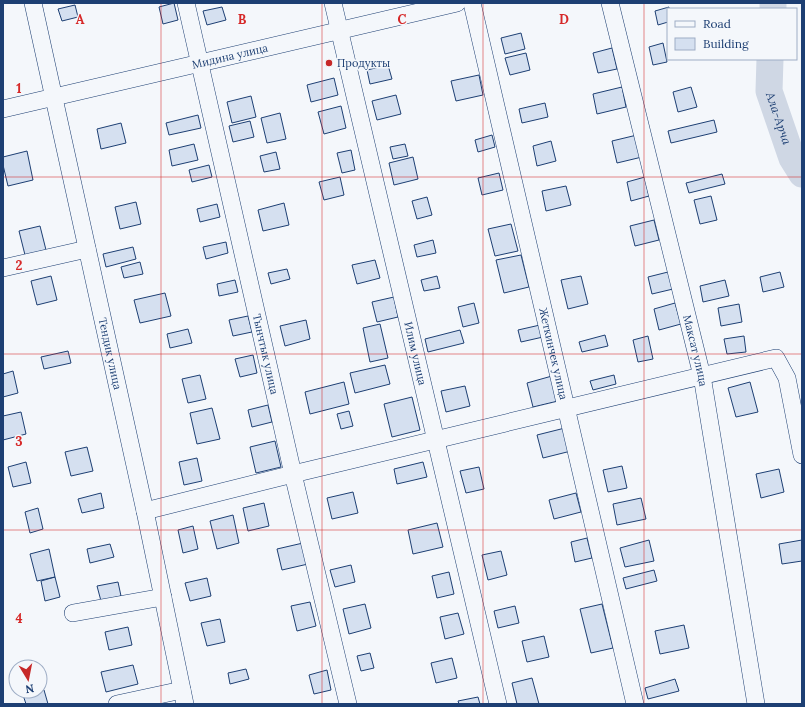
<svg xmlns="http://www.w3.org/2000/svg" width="805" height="707" viewBox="0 0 805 707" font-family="Lora,serif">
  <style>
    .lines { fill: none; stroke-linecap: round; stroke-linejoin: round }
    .river { stroke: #cfd7e4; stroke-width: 27 }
    .building { fill: #d5e0f0; stroke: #1d3f73 }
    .minor-casing { stroke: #1d3f73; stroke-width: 18 }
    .minor { stroke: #f4f7fb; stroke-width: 17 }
    .grid { fill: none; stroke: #d62828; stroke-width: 1; stroke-opacity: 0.55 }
    .poi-dot { fill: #c62828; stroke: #f4f7fb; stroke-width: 1.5 }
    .labels { text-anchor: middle; stroke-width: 3; stroke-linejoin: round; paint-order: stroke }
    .street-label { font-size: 11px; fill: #1d3f73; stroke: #f4f7fb }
    .poi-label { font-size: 11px; fill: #1d3f73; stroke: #f4f7fb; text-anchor: start }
    .water-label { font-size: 12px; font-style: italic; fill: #1d3f73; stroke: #f4f7fb }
    .grid-label { font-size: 13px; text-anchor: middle; font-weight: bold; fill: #d62828; stroke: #f4f7fb; stroke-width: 3; stroke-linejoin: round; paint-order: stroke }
  </style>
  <rect width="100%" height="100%" fill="#f4f7fb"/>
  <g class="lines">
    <g class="river">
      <path d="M773,9V3"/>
      <path id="s1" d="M770,59L769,91L792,158L802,174"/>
    </g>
  </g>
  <path class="building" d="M174,3L178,20L163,24L159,7Z
    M75,5L78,17L62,21L58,9Z
    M222,7L226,20L207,25L203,11Z
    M669,7L668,22L658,25L655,11Z
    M521,33L525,49L505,54L501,38Z
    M663,43L667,62L653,65L649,47Z
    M612,48L617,69L598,73L593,53Z
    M526,53L530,70L510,75L505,58Z
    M388,65L392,79L370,84L367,70Z
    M479,75L483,95L456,101L451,81Z
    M334,78L338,95L311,102L307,85Z
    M622,87L626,107L597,114L593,94Z
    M691,87L697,107L678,112L673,92Z
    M396,95L401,114L377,120L372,101Z
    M251,96L256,117L232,123L227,102Z
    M545,103L548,117L522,123L519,109Z
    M341,106L346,128L324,134L318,112Z
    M280,113L286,139L267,143L261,118Z
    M198,115L201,128L169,135L166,123Z
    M714,120L717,132L671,143L668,131Z
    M250,121L254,137L233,142L229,126Z
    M121,123L126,143L101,149L97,129Z
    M492,135L495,147L478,152L475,140Z
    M637,135L642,157L617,163L612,141Z
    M551,141L556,161L537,166L533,146Z
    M194,144L198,160L172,166L169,150Z
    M405,144L408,156L393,159L390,147Z
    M351,150L355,170L342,173L337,153Z
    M27,151L33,180L8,186L3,165V157Z
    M276,152L280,169L264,172L260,156Z
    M413,157L418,179L394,185L389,163Z
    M209,165L212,177L192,182L189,170Z
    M499,173L503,190L482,195L478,178Z
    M722,174L725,184L689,193L686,183Z
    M340,177L344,195L324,200L319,182Z
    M645,177L649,196L631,201L627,182Z
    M566,186L571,205L546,211L542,191Z
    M711,196L717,220L700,224L694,200Z
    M427,197L432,215L417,219L412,201Z
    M136,202L141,224L120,229L115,207Z
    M284,203L289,225L263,231L258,210Z
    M217,204L220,217L200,222L197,209Z
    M654,220L659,240L635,246L630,226Z
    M511,224L518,251L495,256L488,229Z
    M40,226L46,250L25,255L19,231Z
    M433,240L436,253L417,257L414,245Z
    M226,242L228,253L206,259L203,247Z
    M133,247L136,259L106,267L103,254Z
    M521,255L529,287L504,293L496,260Z
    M375,260L380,278L357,284L352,265Z
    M140,262L143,274L124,278L121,267Z
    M287,269L290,279L271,284L268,273Z
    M668,272L673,289L652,294L648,277Z
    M780,272L784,287L763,292L760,277Z
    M51,276L57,300L37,305L31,281Z
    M437,276L440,288L424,291L421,280Z
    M581,276L588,304L568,309L561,280Z
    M235,280L238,292L219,296L217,284Z
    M725,280L729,296L703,302L700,286Z
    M165,293L171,316L140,323L134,300Z
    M394,297L398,317L377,322L372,302Z
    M474,303L479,323L463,327L458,307Z
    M675,303L681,324L659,330L654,309Z
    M739,304L742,322L721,326L718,308Z
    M248,316L252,332L233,336L229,320Z
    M306,320L310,339L285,346L280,326Z
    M380,324L388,358L370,362L363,328Z
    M540,325L543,337L521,342L518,330Z
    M188,329L192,343L170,348L167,334Z
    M460,330L464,343L428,352L425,339Z
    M605,335L608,346L582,352L579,342Z
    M648,336L653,359L638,362L633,340Z
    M744,336L746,352L727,354L724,339Z
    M68,351L71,363L44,369L41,357Z
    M253,355L257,373L240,377L235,359Z
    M385,365L390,384L355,393L350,373Z
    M13,371L18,393L3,397V374Z
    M200,375L206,399L188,403L182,379Z
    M614,375L616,384L593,390L590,381Z
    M552,376L558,401L533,407L527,383Z
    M344,382L349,404L310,414L305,392Z
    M750,382L758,412L736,417L728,388Z
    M465,386L470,406L446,412L441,391Z
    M412,397L420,430L392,437L384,404Z
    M268,405L272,422L252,427L248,410Z
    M212,408L220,439L197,444L190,413Z
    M349,411L353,426L341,429L337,414Z
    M21,412L26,434L3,440V416Z
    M565,428L571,451L543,458L537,435Z
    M275,441L281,467L256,473L250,447Z
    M87,447L93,471L71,476L65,452Z
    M197,458L202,481L184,485L179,462Z
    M26,462L31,483L13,487L8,467Z
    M423,462L427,477L397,484L394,469Z
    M622,466L627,488L608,492L603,470Z
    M479,467L484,489L466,493L460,471Z
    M779,469L784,492L761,498L756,474Z
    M353,492L358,513L332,519L327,498Z
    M101,493L104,508L82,513L78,499Z
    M576,493L581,512L554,519L549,500Z
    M641,498L646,519L617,525L613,504Z
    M264,503L269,526L248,531L243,508Z
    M38,508L43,529L30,533L25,512Z
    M233,515L239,543L217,549L210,521Z
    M437,523L443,547L413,554L408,530Z
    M193,526L198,549L183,553L178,530Z
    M587,538L592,558L575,562L571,542Z
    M649,540L654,561L625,567L620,548Z
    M802,540V561L782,564L779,544Z
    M303,543L308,564L282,570L277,549Z
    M110,544L114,557L90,563L87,549Z
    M49,549L55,577L37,581L30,554Z
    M501,551L507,575L488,580L482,555Z
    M351,565L355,582L335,587L330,570Z
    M654,570L657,581L626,589L623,578Z
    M449,572L454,594L437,598L432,576Z
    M55,577L60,597L45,601L41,581Z
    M207,578L211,596L190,601L185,583Z
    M118,582L121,596L101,601L97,586Z
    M310,602L316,626L297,631L291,606Z
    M365,604L371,628L349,634L343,609Z
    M602,604L613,648L591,653L580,609Z
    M515,606L519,623L498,628L494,611Z
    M458,613L464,634L445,639L440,617Z
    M220,619L225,642L207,646L201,623Z
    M684,625L689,648L660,654L655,631Z
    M128,627L132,645L109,650L105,632Z
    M544,636L549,657L527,662L522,641Z
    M370,653L374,668L361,671L357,656Z
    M452,658L457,678L436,683L431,663Z
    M133,665L138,684L106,692L101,672Z
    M246,669L249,679L230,684L228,673Z
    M327,670L331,690L314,694L309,675Z
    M532,678L539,704H517L512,683Z
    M675,679L679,691L648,699L645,688Z
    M44,690L48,704H26L23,695Z
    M478,697L480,704H459L458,701Z"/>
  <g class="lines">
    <g class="minor-casing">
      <g id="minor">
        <path id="s2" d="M33,3L145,511L185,704"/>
        <path id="s3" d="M186,3L293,474L348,704"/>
        <path id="s4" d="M333,3L498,704"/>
        <path id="s5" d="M472,3L635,704"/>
        <path id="s6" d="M610,3L702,376L756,704"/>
        <path id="s7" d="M3,109L457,3"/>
        <path d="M3,268L87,249"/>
        <path d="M145,511L293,474L776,358L787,378L802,455"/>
        <path d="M73,613L163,597"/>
        <path d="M117,704L182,690"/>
      </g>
    </g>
    <use href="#minor" class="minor"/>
  </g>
  <path class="grid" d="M161,3V704M322,3V704M483,3V704M644,3V704M3,177H802M3,354H802M3,530H802"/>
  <circle class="poi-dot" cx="329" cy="63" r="4"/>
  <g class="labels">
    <g class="street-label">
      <text dy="4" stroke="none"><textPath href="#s7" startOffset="233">Мидина улица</textPath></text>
      <text dy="4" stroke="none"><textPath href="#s6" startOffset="358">Максат улица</textPath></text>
      <text dy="4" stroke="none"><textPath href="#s2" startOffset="359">Тендик улица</textPath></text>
      <text dy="4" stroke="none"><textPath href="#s4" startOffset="360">Илим улица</textPath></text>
      <text dy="4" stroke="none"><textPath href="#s5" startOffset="360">Жеткинчек улица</textPath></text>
      <text dy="4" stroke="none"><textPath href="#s3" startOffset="360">Тынчтык улица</textPath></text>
    </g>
    <g class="poi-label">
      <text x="337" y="67">Продукты</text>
    </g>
    <g class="water-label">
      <text dy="4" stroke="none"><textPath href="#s1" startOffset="61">Ала-Арча</textPath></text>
    </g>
  </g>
  <g class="grid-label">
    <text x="80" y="24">A</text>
    <text x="242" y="24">B</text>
    <text x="402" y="24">C</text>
    <text x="564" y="24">D</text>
    <text x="19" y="93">1</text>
    <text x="19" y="270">2</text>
    <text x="19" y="446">3</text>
    <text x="19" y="623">4</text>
  </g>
  <rect width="805" height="707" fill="none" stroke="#1d3f73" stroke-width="8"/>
  <rect x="667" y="8" width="130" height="52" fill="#f4f7fb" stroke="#9eadc5"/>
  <rect x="675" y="21" width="20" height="6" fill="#f4f7fb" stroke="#9eadc5"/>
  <text x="703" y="28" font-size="12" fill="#1d3f73">Road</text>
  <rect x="675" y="38" width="20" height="12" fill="#d5e0f0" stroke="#9eadc5"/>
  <text x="703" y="48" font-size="12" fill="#1d3f73">Building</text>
  <g transform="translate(28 679) rotate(170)"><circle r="19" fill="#f4f7fb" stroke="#9eadc5"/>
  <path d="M0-3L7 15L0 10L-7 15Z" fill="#c62828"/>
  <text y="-6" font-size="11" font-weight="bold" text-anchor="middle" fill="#1d3f73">N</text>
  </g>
</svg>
